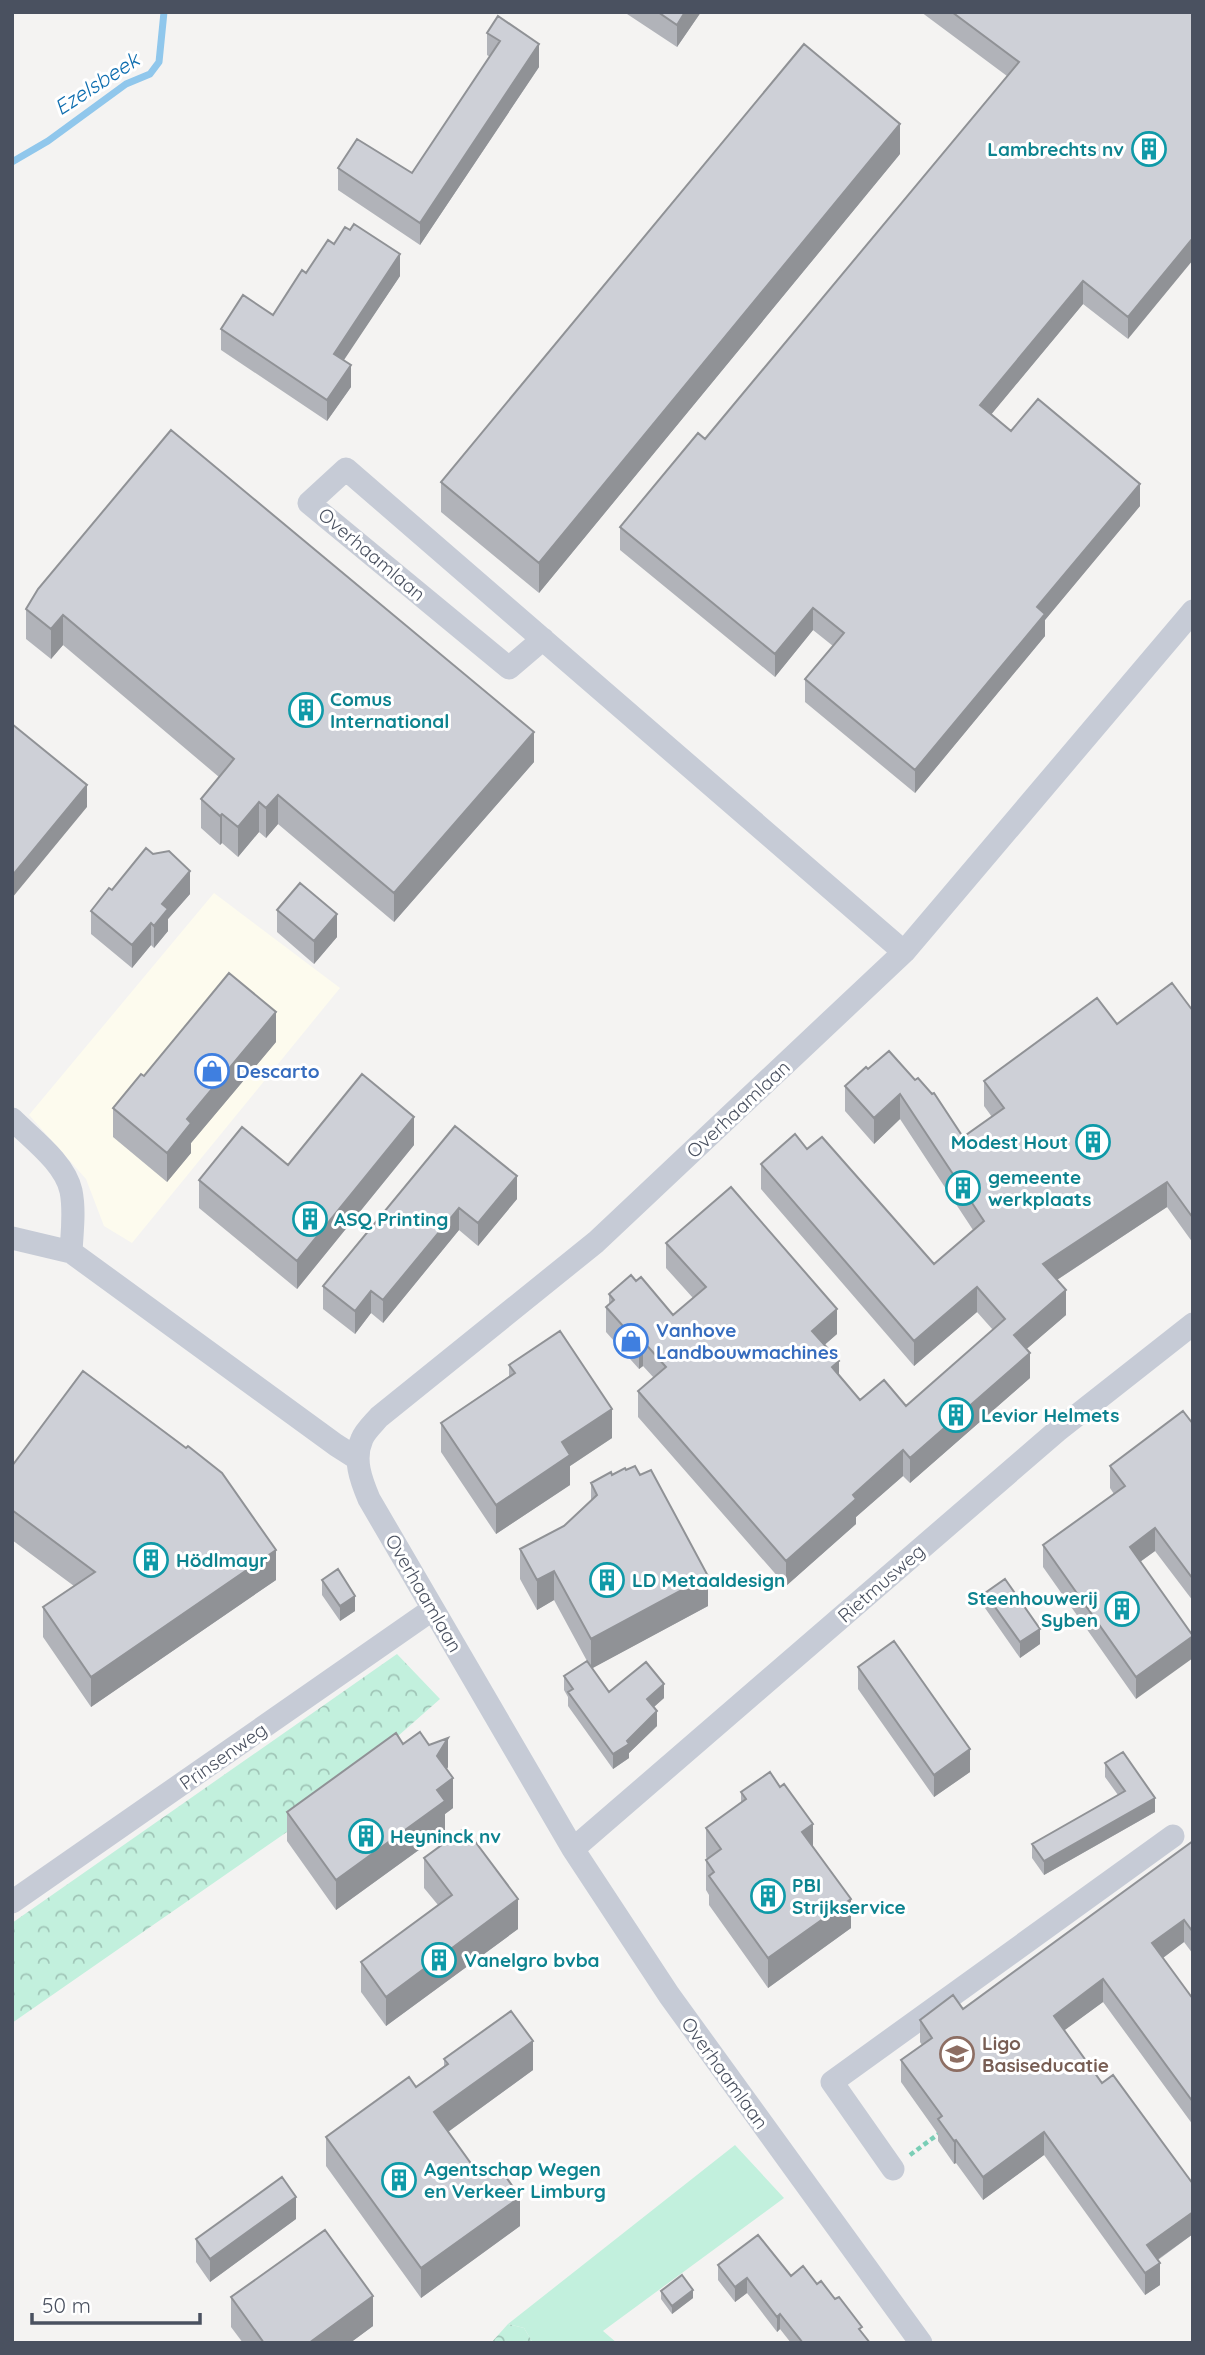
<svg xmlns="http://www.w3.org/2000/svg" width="1205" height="2355" viewBox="0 0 1205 2355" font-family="Quicksand,sans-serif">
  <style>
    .commercial { fill: #fdfbee }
    .grass { fill: #c2f0dd }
    .forest { fill: url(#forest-crowns) }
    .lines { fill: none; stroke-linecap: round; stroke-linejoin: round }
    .stream { stroke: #90c7ec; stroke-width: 7 }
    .path { stroke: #7aceb6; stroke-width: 4.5; stroke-dasharray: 5 3.5; stroke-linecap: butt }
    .minor { stroke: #c6cbd6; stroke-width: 23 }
    .wall { fill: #b1b3b9 }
    .shaded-wall { fill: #909296 }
    .building { fill: #ced0d7; stroke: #909296; stroke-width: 2 }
    .labels { text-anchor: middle; stroke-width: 6; stroke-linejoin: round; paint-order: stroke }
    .culture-label { font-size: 19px; font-weight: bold; fill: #0d838f; stroke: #fff; text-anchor: start }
    .street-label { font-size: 19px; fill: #4a5160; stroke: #fff }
    .shop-label { font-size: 19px; font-weight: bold; fill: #366cbe; stroke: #fff; text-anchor: start }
    .education-label { font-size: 19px; font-weight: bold; fill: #785e54; stroke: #fff; text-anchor: start }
    .water-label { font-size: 21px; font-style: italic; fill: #0d6daf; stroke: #fff }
  </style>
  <defs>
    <pattern id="forest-crowns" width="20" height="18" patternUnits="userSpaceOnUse" patternTransform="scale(1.75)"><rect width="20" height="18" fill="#c2f0dd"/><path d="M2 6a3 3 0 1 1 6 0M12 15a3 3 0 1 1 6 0" fill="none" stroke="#a0c5b7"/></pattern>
  </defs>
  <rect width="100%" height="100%" fill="#f4f3f2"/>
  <path class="commercial" d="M214,893L340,988L132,1243L104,1226L86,1179L29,1115Z"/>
  <path class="grass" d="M735,2145L784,2198L603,2331L617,2343H533L524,2328L508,2324Z"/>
  <path class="forest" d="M397,1654L440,1699L297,1825L12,2023V1923Z
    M508,2324L524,2328L533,2343H491Z"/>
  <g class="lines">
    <path class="stream" d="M12,162L48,141L126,84L150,74L159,62L164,12"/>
    <path class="path" d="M910,2155L941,2132"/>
    <path class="minor" d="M543,639L509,668L309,503L346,469L904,952
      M12,1119C32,1139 65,1163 71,1191C75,1211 72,1232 71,1252
      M12,1238L71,1252L336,1445L358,1459
      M573,1849L1057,1431L1193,1324
      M12,1902L433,1609
      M893,2169L832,2082L1173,1836
      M921,2343L669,1995L573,1849L369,1499C361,1480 353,1459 362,1439C365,1431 374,1423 379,1417L596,1242L904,952L1193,611"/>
  </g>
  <path class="wall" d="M624,12H701L677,47Z
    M921,12H1193L1128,339L1083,304L991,414L1011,431L1140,506L1045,620V636L915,793L805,702V679L833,646L813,630L775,677L620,550V527L705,439L1007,76Z
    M487,33L539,67L420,245L338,190V168L412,173L490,57L487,55Z
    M900,154L539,593L441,512V482Z
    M334,244L400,276L343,360L351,387L327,421L221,350V329L273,315L306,273Z
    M38,589L534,762L394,922L278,824L266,838L259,832L238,857L222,843L220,845L201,828V799L219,777L63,645L51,659L26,639V609Z
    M112,890L190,894L168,919V931L154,948L151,945L132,968L91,934V911Z
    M277,910L337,937L314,964L277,932Z
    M1193,1011V1243L1167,1207L1057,1280L1066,1315L1026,1349L1030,1378L910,1483L903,1476L856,1517V1524L786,1586L638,1417V1391L654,1378L643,1366L639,1369L606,1332V1307L609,1305V1294L636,1281L673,1315L693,1298L666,1268V1243L837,1334L824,1345L839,1376L860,1400L906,1406L993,1330L977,1312L914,1366L761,1189V1164L807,1149L934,1264L973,1230L900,1119L874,1144L845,1111V1086L868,1069L963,1137L992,1117L984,1106V1081L1117,1024Z
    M276,1042L191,1143V1153L167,1182L113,1137V1108L144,1076Z
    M455,1126L517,1199L478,1246L459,1230L383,1323L371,1313L355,1334L323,1309V1286Z
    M414,1145L297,1289L199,1208V1180Z
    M509,1365L612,1438L570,1466V1485L496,1534L441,1452V1423L509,1376Z
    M1193,1424V1601L1155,1551L1140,1562L1136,1699L1043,1567V1545L1114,1494L1110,1488V1466Z
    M12,1466L276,1580L91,1707L43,1637V1607L74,1586L12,1540Z
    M591,1483L708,1606L592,1668L609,1692L664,1698L654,1707L657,1726L629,1753V1758L613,1769L568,1706V1697L564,1690V1676L587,1661L554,1600L537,1610L520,1579V1549L564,1526L591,1501Z
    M322,1580L355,1611L340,1621L322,1595Z
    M985,1593L1040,1644L1020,1658L985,1608Z
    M858,1667L970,1772L934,1797L858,1689Z
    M403,1744L429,1745L448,1767L447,1769L453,1808L445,1814V1831L336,1910L287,1841V1812Z
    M1105,1763L1155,1812L1044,1875L1032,1858V1844L1118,1795L1105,1777Z
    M741,1792L813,1847L851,1928L768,1988L709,1905V1895L706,1890V1860L707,1859L706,1857V1828L741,1803Z
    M1193,1841V1954L1184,1942L1163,1958L1193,1999V2125L1103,2002L1064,2030L1193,2234L1158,2260L1160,2285L1145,2295L1044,2155L983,2200L956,2163L954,2164L938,2141V2134L901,2082V2060L922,2045L920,2042V2020L963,2009Z
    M424,1858L518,1929L386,2026L361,1992V1962L438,1905L424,1888Z
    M444,2059L533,2070L448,2132L480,2176L520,2226L421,2298L326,2166V2137L416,2087L444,2066Z
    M296,2219L210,2282L196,2262V2239Z
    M718,2265L791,2276L817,2284L835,2299L870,2343H791L780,2329L777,2332L747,2293L735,2302L718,2280Z
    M661,2291L693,2298L672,2314L661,2299Z
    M231,2297L373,2326L350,2343H243L231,2327Z"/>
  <path class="shaded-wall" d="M685,12H701L677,47V25Z
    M539,44V67L420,245V223Z
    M900,124V154L539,593V563Z
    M1193,238V260L1128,339V317Z
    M400,254V276L334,375V354Z
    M1083,281V304L980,428V405Z
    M351,365V387L327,421V400Z
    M1140,484V506L1045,620V636L915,793V770L1037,607Z
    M813,608V630L775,677V654Z
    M63,615V645L51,659V629Z
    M534,732V762L394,922V893Z
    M87,785V807L12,898V876Z
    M278,795V824L266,838V808Z
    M259,802V832L238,857V827Z
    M222,814V843L220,845V816Z
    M190,871V894L168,919V931L154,948V926L162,904Z
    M337,914V937L314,964V941Z
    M151,923V945L132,968V945Z
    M276,1012V1042L191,1143V1153L167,1182V1153L187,1119Z
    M900,1094V1119L874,1144V1118Z
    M414,1117V1145L297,1289V1261Z
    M517,1176V1199L478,1246V1223Z
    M1167,1182V1207L1043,1289V1264Z
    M459,1208V1230L383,1323V1300Z
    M977,1287V1312L914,1366V1341Z
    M1066,1290V1315L1014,1360V1335Z
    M371,1291V1313L355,1334V1311Z
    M837,1309V1334L812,1356V1331Z
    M643,1341V1366L639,1369V1344Z
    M1030,1353V1378L910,1483V1458Z
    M839,1361V1387L832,1367Z
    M612,1409V1438L570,1466V1485L496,1534V1505L562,1442Z
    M903,1450V1476L856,1517V1524L786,1586V1561L853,1495Z
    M1155,1528V1551L1130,1569V1547Z
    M276,1550V1580L91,1707V1677Z
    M554,1571V1600L537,1610V1580Z
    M708,1576V1606L591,1669V1639Z
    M355,1596V1611L340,1621V1606Z
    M1040,1629V1644L1020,1658V1642Z
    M1193,1636V1658L1136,1699V1677Z
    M664,1684V1698L647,1713V1699Z
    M657,1711V1726L629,1753V1758L613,1769V1754Z
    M448,1738V1767L437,1785V1756Z
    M970,1749V1772L934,1797V1775Z
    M453,1778V1808L445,1814V1831L336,1910V1880L437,1790Z
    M1155,1798V1812L1044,1875V1861Z
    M813,1824V1853L802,1832Z
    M518,1899V1929L386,2026V1997Z
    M851,1899V1928L768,1988V1958Z
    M1184,1920V1942L1152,1966V1943Z
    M1103,1979V2002L1054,2038V2016Z
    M533,2041V2070L434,2142V2112Z
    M1044,2132V2155L983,2200V2177Z
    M956,2140V2163L954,2164V2141Z
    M296,2197V2219L210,2282V2259Z
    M520,2197V2226L421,2298V2268Z
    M1193,2212V2234L1147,2267V2245Z
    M1160,2263V2285L1145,2295V2273Z
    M747,2278V2293L735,2302V2287Z
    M693,2290V2298L672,2314V2306Z
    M373,2296V2326L350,2343H309Z
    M780,2314V2329L777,2332V2317Z"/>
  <path class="building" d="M658,12H685L677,25Z
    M952,12H1193V238L1128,317L1083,281L980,405L1011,431L1038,399L1140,484L1037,607L1045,614L915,770L805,679L844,633L813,608L775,654L620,527L698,433L705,439L1019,62Z
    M498,16L539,44L420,223L338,168L357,139L412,173L500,41L487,33Z
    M804,44L900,124L539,563L441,482Z
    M354,224L400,254L334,354L351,365L327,400L221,329L243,295L273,315L302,270L306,273L328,240L334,244L345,227L350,230Z
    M171,430L534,732L394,893L278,795L266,808L259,802L238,827L222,814L220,816L201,799L234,759L63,615L51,629L26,609L38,589Z
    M12,724L87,785L12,876Z
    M146,848L153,854L169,851L190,871L162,904L168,909L154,926L151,923L132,945L91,911L109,888L112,890Z
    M300,883L337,914L314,941L277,910Z
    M229,973L276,1012L187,1119L191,1123L167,1153L113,1108L141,1074L144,1076Z
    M1172,983L1193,1011V1218L1167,1182L1043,1264L1066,1290L1014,1335L1030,1353L910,1458L903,1450L853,1495L856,1499L786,1561L638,1391L666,1367L643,1341L639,1344L606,1307L614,1300L609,1294L631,1275L636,1281L641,1277L673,1315L706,1287L666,1243L731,1187L837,1309L812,1331L839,1361L832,1367L860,1400L884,1380L906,1406L1005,1319L977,1287L914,1341L761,1164L795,1134L807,1149L822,1137L934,1264L984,1221L900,1094L874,1118L845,1086L866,1067L868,1069L889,1051L915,1080L918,1078L932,1094L934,1093L963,1137L1004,1108L984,1081L1097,998L1117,1024Z
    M362,1074L414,1117L297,1261L199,1180L242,1127L288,1165Z
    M455,1126L517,1176L478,1223L459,1208L383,1300L371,1291L355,1311L323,1286Z
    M560,1331L612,1409L562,1442L570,1455L496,1505L441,1423L515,1373L509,1365Z
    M83,1371L186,1448L188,1446L222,1473L276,1550L91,1677L43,1607L95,1572L12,1510V1466Z
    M1183,1411L1193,1424V1579L1155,1528L1130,1547L1193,1636L1136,1677L1043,1545L1125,1486L1110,1466Z
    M635,1466L640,1475L651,1470L708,1576L591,1639L554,1571L537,1580L520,1549L564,1526L597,1495L591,1483L611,1472L612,1475L625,1468L626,1470Z
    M338,1569L355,1596L340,1606L322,1580Z
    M1005,1579L1040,1629L1020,1642L985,1593Z
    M894,1641L970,1749L934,1775L858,1667Z
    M587,1661L609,1692L646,1662L664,1684L647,1699L657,1711L627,1741L629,1744L613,1754L568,1692L573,1689L564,1676Z
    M420,1732L429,1745L448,1738L437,1756L453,1778L437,1790L445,1801L336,1880L287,1812L396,1733L403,1744Z
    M1123,1752L1155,1798L1044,1861L1032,1844L1125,1791L1105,1763Z
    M770,1772L780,1787L784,1784L813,1824L802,1832L851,1899L768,1958L709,1876L714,1872L706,1860L721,1849L706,1828L746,1799L741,1792Z
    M465,1828L518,1899L386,1997L361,1962L452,1895L424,1858Z
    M1193,1841V1932L1184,1920L1152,1943L1193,1999V2102L1103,1979L1054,2016L1102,2083L1113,2075L1193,2184V2212L1147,2245L1160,2263L1145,2273L1044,2132L983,2177L956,2140L954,2141L938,2119L942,2116L901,2060L932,2038L920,2020L953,1995L963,2009Z
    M511,2011L533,2041L434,2112L480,2176L497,2164L520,2197L421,2268L326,2137L409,2077L416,2087L448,2064L444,2059Z
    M282,2177L296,2197L210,2259L196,2239Z
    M325,2230L373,2296L309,2343H264L231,2297Z
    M758,2235L791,2276L803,2266L817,2284L821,2281L835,2299L839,2297L862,2327L859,2329L870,2343H803L780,2314L777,2317L747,2278L735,2287L718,2265Z
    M682,2275L693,2290L672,2306L661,2291Z"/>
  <defs>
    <g id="building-ring" transform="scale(1.75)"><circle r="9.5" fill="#fff" stroke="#0f9aa8" stroke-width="1.5"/><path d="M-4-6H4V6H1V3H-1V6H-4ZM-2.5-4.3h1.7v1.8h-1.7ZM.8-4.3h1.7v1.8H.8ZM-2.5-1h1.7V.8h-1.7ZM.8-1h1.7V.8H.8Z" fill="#0f9aa8"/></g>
    <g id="shop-ring" transform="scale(1.75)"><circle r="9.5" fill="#fff" stroke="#3f7fe0" stroke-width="1.5"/><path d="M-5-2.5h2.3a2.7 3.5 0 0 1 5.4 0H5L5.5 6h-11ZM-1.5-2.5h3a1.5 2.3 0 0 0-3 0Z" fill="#3f7fe0"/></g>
    <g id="university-ring" transform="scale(1.75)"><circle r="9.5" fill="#fff" stroke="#8d6e63" stroke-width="1.5"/><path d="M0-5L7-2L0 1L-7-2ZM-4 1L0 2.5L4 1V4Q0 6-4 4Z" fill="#8d6e63"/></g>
  </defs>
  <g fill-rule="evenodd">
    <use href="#building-ring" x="1149" y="149"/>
    <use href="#building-ring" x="306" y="710"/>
    <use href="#shop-ring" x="212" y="1071"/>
    <use href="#building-ring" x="1093" y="1142"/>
    <use href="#building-ring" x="963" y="1188"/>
    <use href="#building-ring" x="310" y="1219"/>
    <use href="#shop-ring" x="631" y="1341"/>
    <use href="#building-ring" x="956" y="1415"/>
    <use href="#building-ring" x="151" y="1560"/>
    <use href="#building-ring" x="607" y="1580"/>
    <use href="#building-ring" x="1122" y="1609"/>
    <use href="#building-ring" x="366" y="1836"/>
    <use href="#building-ring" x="768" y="1896"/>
    <use href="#building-ring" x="439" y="1960"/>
    <use href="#university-ring" x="957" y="2054"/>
    <use href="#building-ring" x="399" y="2180"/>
  </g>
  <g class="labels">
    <g class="culture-label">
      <text x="1124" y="156" text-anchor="end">Lambrechts nv</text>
      <text x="330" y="706">Comus<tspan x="330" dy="22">International</tspan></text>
      <text x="1068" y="1149" text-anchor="end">Modest Hout</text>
      <text x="988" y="1184">gemeente<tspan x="988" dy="22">werkplaats</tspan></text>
      <text x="334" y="1226">ASQ Printing</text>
      <text x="981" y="1422">Levior Helmets</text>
      <text x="176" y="1567">Hödlmayr</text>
      <text x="632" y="1587">LD Metaaldesign</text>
      <text x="1098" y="1605" text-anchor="end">Steenhouwerij<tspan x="1098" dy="22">Syben</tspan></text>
      <text x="390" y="1843">Heyninck nv</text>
      <text x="792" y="1892">PBI<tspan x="792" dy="22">Strijkservice</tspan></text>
      <text x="464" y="1967">Vanelgro bvba</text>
      <text x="424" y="2176">Agentschap Wegen<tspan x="424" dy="22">en Verkeer Limburg</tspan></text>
    </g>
    <g class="street-label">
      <text transform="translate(372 554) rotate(40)" y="7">Overhaamlaan</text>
      <text transform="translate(738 1109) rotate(-43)" y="7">Overhaamlaan</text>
      <text transform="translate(881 1583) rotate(-41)" y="7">Rietmusweg</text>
      <text transform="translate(424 1593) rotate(60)" y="7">Overhaamlaan</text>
      <text transform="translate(223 1756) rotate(-35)" y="7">Prinsenweg</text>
      <text transform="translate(725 2073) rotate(54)" y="7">Overhaamlaan</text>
    </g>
    <g class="shop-label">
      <text x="236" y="1078">Descarto</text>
      <text x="656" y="1337">Vanhove<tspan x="656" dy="22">Landbouwmachines</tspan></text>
    </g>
    <g class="education-label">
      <text x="982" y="2050">Ligo<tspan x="982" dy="22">Basiseducatie</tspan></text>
    </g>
    <g class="water-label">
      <text transform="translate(97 84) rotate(-33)" y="7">Ezelsbeek</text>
    </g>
  </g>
  <rect width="1205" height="2355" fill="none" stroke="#4a5160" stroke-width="28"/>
  <path d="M32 2313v10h168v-10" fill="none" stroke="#4a5160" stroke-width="3.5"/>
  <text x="42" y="2313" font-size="21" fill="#4a5160" stroke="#ffffff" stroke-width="5" paint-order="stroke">50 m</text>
</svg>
